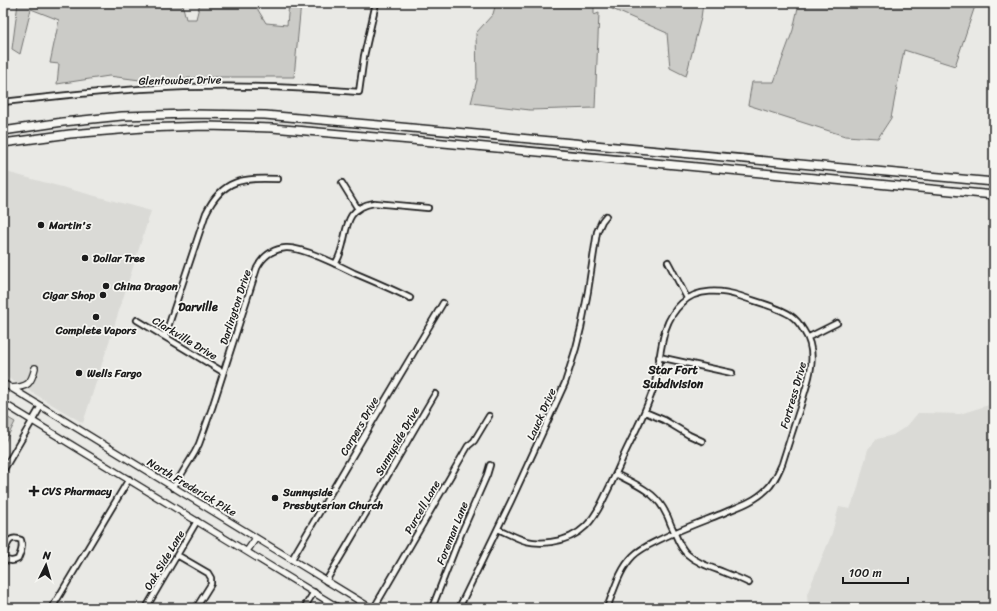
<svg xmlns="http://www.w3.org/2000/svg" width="997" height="611" viewBox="0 0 997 611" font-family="Sriracha,sans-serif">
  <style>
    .built { fill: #dadad6 }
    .green { fill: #cbcbc7; stroke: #747472 }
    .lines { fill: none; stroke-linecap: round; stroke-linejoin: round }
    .minor-casing { stroke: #1c1c1c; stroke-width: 8 }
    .major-casing { stroke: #1c1c1c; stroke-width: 8 }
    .highway-casing { stroke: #1c1c1c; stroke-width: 10 }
    .minor { stroke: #f6f6f2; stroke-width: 4.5 }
    .major { stroke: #f6f6f2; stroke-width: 5.5 }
    .highway { stroke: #f6f6f2; stroke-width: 7 }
    .poi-dot { fill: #1c1c1c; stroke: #f6f6f2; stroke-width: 1.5 }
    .labels { text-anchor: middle; stroke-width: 3.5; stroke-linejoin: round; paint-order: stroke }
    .street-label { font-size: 11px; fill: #1c1c1c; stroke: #f6f6f2 }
    .poi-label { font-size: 11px; font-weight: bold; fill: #1c1c1c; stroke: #f6f6f2; text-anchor: start }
    .neighbourhood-label { font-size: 12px; font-weight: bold; fill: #1c1c1c; stroke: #f6f6f2 }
  </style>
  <rect width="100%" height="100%" fill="#e9e9e5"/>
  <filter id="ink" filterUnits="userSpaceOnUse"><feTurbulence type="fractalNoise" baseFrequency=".025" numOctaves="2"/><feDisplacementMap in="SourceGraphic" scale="8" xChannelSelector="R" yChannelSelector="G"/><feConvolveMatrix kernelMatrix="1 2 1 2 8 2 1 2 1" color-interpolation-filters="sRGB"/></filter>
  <g filter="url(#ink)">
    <path class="built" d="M6,172L151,211L83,423L3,375V186Z
      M994,402V608H808L807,594L831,536L839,507L850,509L857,491L868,449L877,439L893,435L907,426L918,413H924L960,414L992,404Z"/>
    <path class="green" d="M18,3H182L186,19H196L200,3H257L258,10L266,23L287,25L289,3H301L294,77H215L140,80L109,76L57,84L59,64L50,63L59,20L31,9L20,54L12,49Z
      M496,3H594V15L599,13L595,108L530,110L471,103L477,80L476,33L493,14Z
      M609,3H703L701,18L686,76L670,68L667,33L610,8Z
      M799,3H976L955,66L904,50L891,118L878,138L845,136L748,105L752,82H774L793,30Z
      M3,415L15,422L3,446Z"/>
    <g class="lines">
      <g class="minor-casing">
        <path id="minor" d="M3,102C48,97 94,92 140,89C212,85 286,86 359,92L364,56L376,3
          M342,183L358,209
          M668,262L687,298
          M335,264C351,241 337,209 374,203L428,208
          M137,320L223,372
          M165,336L206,213C223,178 244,178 278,179
          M809,337L837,323
          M659,357L732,373
          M645,412L664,420L689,435L702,441
          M3,471L41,406
          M616,474C633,483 653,491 663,508C666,513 669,519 671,525C676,535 679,547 687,554C696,562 707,566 718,570C728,574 739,578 749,583
          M173,488L195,452L199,444L212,408L257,268C263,256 273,249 286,248C303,247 338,265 354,273C373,281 392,289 410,298
          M498,529C507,533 516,538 526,541C534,543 543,543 551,542C582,538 594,520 606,494C612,482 618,470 623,457C634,433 648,409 655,383C662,355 659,324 682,303C697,288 722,290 740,296C754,301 778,307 790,315C796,319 800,324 804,331C820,355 807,383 800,408C794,426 788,445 782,464C778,473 774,483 766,490C754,502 737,507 721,514C701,522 681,529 661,539C651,544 641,548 633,556C619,570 614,591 607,608
          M177,555L208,573L211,578V584L196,608
          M3,556C7,546 8,534 21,540C23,547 21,552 18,559C13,562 9,561 3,559
          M292,559L377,414L443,303
          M326,581C364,519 398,456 435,394
          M52,608L129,479
          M146,608L197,521
          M304,608L314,592
          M374,608L468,446L474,441L489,416
          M432,608L461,534L487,475L490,465
          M459,608L511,501L545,427L565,383L576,348L581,328L588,291L597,232L602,221L606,216"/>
      </g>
      <g class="major-casing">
        <path id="major" d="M3,383L371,608
          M11,388C28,387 31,384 35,368
          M3,403L339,608
          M247,551L256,538"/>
      </g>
      <g class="highway-casing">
        <path id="highway" d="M3,131L63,122L122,116L189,114L265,115L379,125L994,182
          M3,143L70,134L143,128L206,126L245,127L272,128L422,141L994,195"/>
      </g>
      <use href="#minor" class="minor"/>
      <use href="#major" class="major"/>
      <use href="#highway" class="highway"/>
    </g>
  </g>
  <g class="poi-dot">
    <circle cx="41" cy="225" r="4"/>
    <circle cx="85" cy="258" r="4"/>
    <circle cx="106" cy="286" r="4"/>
    <circle cx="103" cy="295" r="4"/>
    <circle cx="96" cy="317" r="4"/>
    <circle cx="79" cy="373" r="4"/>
    <path d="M32 485h4v4h4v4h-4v4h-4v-4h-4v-4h4z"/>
    <circle cx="275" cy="498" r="4"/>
  </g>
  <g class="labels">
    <g class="street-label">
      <text transform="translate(180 80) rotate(-1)" y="4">Glentowber Drive</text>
      <text transform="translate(235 307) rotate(-72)" y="4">Darlington Drive</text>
      <text transform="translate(185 338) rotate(31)" y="4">Clarkville Drive</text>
      <text transform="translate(793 395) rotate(-74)" y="4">Fortress Drive</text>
      <text transform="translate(541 414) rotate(-66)" y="4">Lauck Drive</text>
      <text transform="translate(359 426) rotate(-60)" y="4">Carpers Drive</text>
      <text transform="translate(397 441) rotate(-60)" y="4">Sunnyside Drive</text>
      <text transform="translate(192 487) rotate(31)" y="4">North Frederick Pike</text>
      <text transform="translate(422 507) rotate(-60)" y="4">Purcell Lane</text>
      <text transform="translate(452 533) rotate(-68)" y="4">Foreman Lane</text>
      <text transform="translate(164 560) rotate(-59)" y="4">Oak Side Lane</text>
    </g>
    <g class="poi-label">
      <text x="49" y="229">Martin's</text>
      <text x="93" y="262">Dollar Tree</text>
      <text x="114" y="290">China Dragon</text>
      <text x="95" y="299" text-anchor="end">Cigar Shop</text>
      <text x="96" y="334" text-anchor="middle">Complete Vapors</text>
      <text x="87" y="377">Wells Fargo</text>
      <text x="42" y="495">CVS Pharmacy</text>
      <text x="283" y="496">Sunnyside<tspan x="283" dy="13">Presbyterian Church</tspan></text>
    </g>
    <g class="neighbourhood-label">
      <text x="198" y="311">Darville</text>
      <text x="673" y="374">Star Fort<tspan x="673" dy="14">Subdivision</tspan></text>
    </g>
  </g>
  <rect width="997" height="611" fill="none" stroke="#f6f6f2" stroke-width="16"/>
  <rect x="8" y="8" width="981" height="595" fill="none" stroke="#1c1c1c" stroke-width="1.5" filter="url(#ink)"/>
  <g transform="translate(46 565) rotate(5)" stroke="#f6f6f2" stroke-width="3" paint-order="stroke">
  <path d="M0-3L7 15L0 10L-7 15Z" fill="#1c1c1c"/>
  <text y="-6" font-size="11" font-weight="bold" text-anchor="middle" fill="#1c1c1c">N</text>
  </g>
  <path d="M843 577v6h65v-6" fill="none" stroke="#1c1c1c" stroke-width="2"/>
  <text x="849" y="577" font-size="12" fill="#1c1c1c" stroke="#f6f6f2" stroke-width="3" paint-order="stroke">100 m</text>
</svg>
